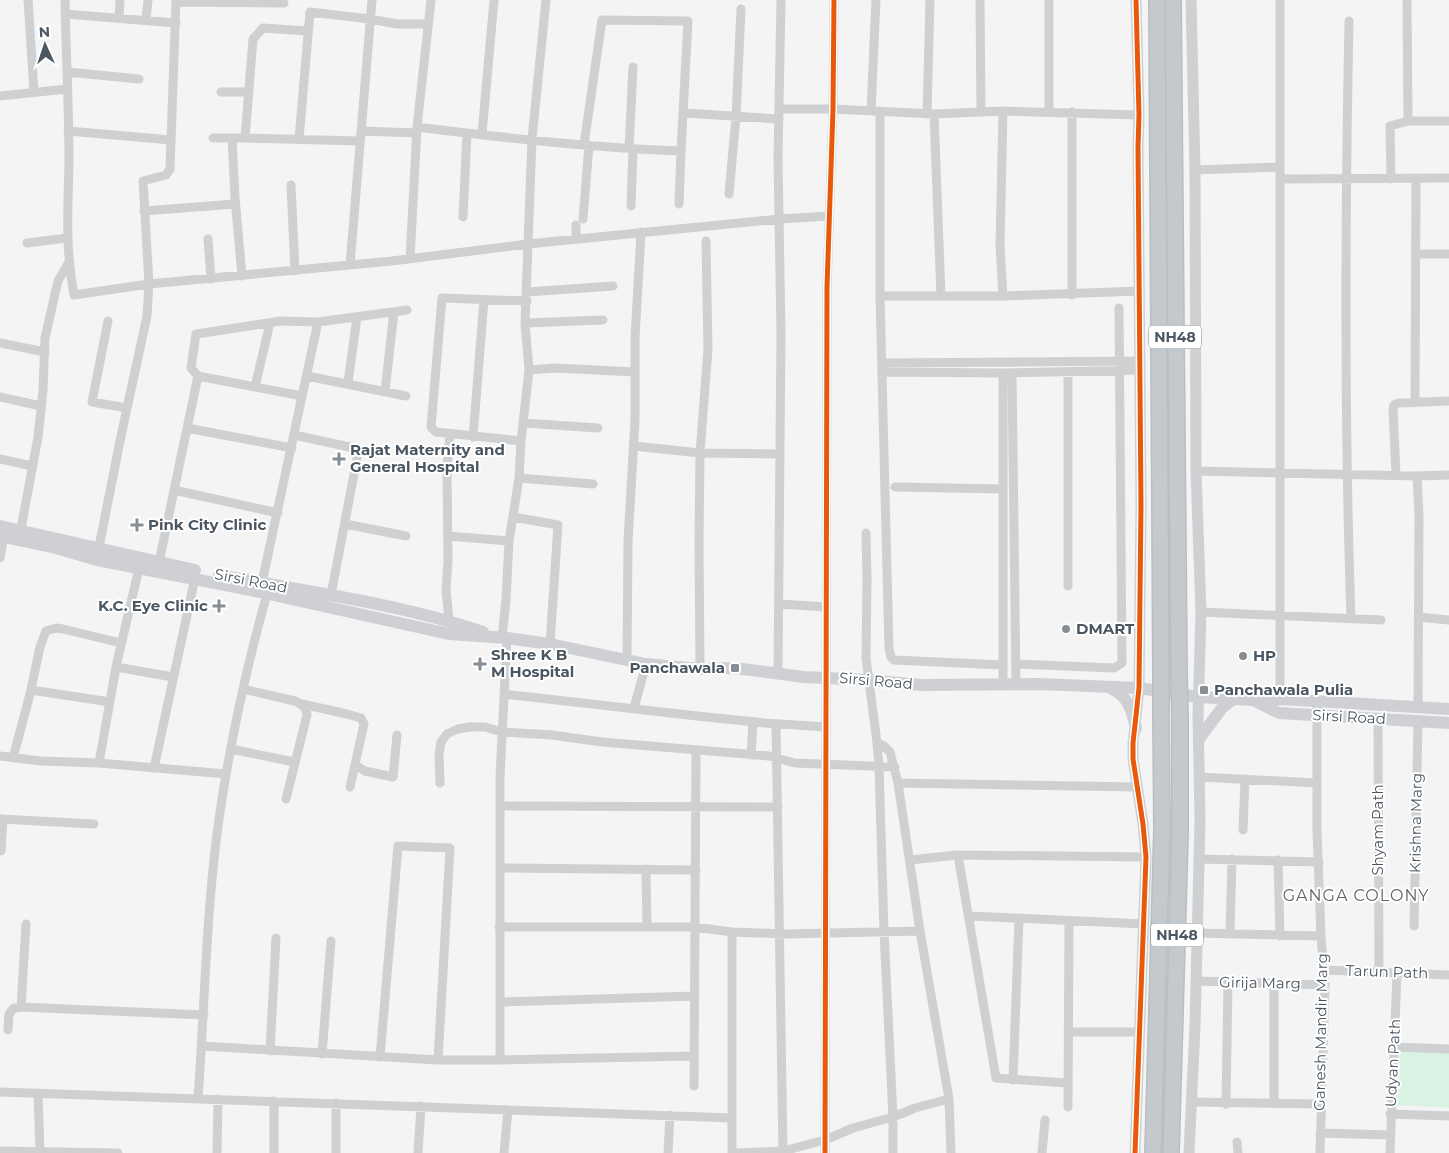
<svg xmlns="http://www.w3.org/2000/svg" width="1449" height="1153" viewBox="0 0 1449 1153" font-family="Montserrat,sans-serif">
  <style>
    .green { fill: #d9f2e3 }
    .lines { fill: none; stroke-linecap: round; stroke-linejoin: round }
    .trunk-casing { stroke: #b9bec3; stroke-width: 18 }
    .minor { stroke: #ced0d2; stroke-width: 9 }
    .tertiary { stroke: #ced0d2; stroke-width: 11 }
    .secondary { stroke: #ced0d4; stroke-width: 12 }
    .trunk { stroke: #c4c9cd; stroke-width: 15 }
    .trunk-bridge-casing { stroke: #b9bec3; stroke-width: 18; stroke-linecap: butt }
    .trunk-bridge { stroke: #c4c9cd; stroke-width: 15 }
    .cycleway-casing { stroke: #fff; stroke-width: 8 }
    .cycleway { stroke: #e8590c; stroke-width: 5 }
    .poi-dot { fill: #868d94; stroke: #fff; stroke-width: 2 }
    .labels { text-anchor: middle; stroke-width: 4; stroke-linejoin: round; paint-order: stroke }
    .shield { fill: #fff; stroke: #808990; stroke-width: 1 }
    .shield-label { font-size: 14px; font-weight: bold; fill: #4a5661 }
    .poi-label { font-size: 15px; font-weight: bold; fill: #4a5661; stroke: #fff; text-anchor: start }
    .street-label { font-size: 15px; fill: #4a5661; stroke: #fff }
    .neighbourhood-label { font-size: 16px; letter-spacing: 1px; fill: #5f6368; stroke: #fff }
  </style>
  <rect width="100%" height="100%" fill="#f4f4f4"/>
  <path class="green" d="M1399,1051L1449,1053V1108L1396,1105Z"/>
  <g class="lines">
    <g class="trunk-casing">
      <path id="trunk" d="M1157,0L1161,675
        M1173,0L1179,675
        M1153,1153L1162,828L1161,715
        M1171,1153L1180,833V717"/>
    </g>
    <path class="minor" d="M28,0L34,92
      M65,0C66,54 69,108 69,161C68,209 65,248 74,295L149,284L392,261L528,244L780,219L829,216
      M980,0L981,112
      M1407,0L1408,121
      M176,2L284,3
      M65,14L176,23
      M119,18L120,0
      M146,20L148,0
      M1349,21C1345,220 1344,419 1351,618
      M308,31L263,28L253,39L245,138L360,141
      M67,72L139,79
      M221,92H249
      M0,96L67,89
      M779,109H833L934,114L1003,111L1139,115
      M871,111L876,0
      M880,111V296L889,649L891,657L894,660L1003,665
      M1003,111L1000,246L1003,296
      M1049,112V0
      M684,113L779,119
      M927,114L930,0
      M934,114L941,296
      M417,127C504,138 593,148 681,151L688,21L602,20L584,144
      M68,131L171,140
      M361,131L416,133
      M482,134L494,0
      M213,138H232
      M299,139L310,12L370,19L397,24H428
      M629,149L633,67
      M1195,170L1280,167
      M1280,179L1449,178
      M1391,179L1390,126L1408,121H1449
      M291,185L295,271
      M729,194L736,117L741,9
      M679,204L681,151
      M631,206L633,149
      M144,211L235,204
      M463,217L467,133
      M583,219L589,145
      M576,225V239
      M208,239L211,279
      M27,243L67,238
      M1416,254H1449
      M410,259L417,127L431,0
      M350,265L372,0
      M242,276L235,198L232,138H245
      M527,292L613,286
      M1072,295V112
      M880,296H1003L1140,291
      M108,321L92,402L127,408
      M525,323L603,320
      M0,343L45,352
      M882,363L1141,361
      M529,370L556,368L635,372
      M882,372L1003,373L1141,370
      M1003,373V684
      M1012,373L1016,684
      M198,376L191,368L196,334L281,321L318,322L407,310
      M307,376L406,396
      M348,383L357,317
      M255,387L270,323
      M385,391L394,312
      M0,397L41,406
      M1415,403L1416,179
      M523,423L598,428
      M187,428L292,448
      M294,435L354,448L358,453L331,595
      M473,437L484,300
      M521,441L436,432L431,427L442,298L527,301
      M634,446L700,453L780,454
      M0,459L32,466
      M1196,471L1417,476L1449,475
      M1396,475L1393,409L1394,405L1399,403L1449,401
      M1417,476L1419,516L1418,707
      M519,478L593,484
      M895,487L1003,489
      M174,490L278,513
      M513,517L558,525L550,644
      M345,524L406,536
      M866,533L867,579L866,658L877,743L879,767L884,932L893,1117V1153
      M20,534L38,437L43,390L45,338L58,281L69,262
      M448,536L509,541
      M98,552L121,436L147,316L149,284L143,181L166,175L170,169L176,0
      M0,558L4,536
      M159,562L198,376L302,396
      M1068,586V372
      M261,587L318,322
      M779,604L826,607
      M1201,612L1381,620
      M1418,617L1449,620
      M449,620L446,590L448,561L447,468L450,434
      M502,638L506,599L509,541L519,478L521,441L529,370L525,323L532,139L546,0
      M627,661L628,542L635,420V338L641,232
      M1016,664L1114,668L1122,663L1119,308
      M116,667L173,677
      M700,669L699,543L700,453L708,349L706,241
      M778,674L781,334L778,158L781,0
      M243,689L295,701C302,704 306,707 307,715L286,799
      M31,690L110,702
      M504,694L697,716L765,723L826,727
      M1280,699V0
      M1317,701V831L1321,936L1325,985L1320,1153
      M302,704L347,714L361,718L364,724L350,787
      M634,708L646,664
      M1378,719L1379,972
      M776,724L783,1153
      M877,743L884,746L890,752L898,783L920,931L949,1099L951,1153
      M231,749L294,762
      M751,755L753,722
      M0,756L41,761L99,763L226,774
      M13,758L30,694L40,647L46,631L56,628L63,629L121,643
      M99,763L116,667L139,568
      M355,765L365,771L393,777L397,735
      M154,768L195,578
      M1199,777L1317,783
      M440,783L439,755L441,742L447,734L458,729L470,727H485L502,732L552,735L602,742L769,756L795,763L895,767
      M898,783L1137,787
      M500,806L778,807
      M0,819L94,824
      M1243,830L1245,779
      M1,851L3,819
      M958,855L996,1078L1067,1083
      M1198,859L1319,862
      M910,860L958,855L1146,857
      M1278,860L1280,936
      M500,868L696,870
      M646,869L647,927
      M970,916L1144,924
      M1414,926L1418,721
      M499,927H695L732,932L786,934L920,931
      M1197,933L1321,936
      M1230,934L1232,859
      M1324,970L1449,975
      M1196,981L1325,985
      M500,1002L695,996
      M21,1007L26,924
      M8,1030L9,1014L14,1008L21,1007L204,1015
      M1068,1032H1140
      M202,1046L438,1060H500L694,1056
      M1394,1047L1449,1049
      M270,1051L276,938
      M322,1054L331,941
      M380,1057L398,846L450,848L438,1060
      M500,1060V777L507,638
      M1013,1080L1019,919
      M694,1086L696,750
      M0,1092L732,1118
      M38,1093L40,1153
      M198,1098C205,1003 206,906 220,812C231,738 247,665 267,594
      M274,1101V1153
      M1191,1102L1321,1104
      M336,1103V1153
      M1226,1104L1228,983
      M1274,1104V983
      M1068,1107L1069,921
      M1390,1114L1449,1116
      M1320,1133L1390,1135
      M1237,1142L1238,1153
      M0,1151L118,1153
      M217,1153L218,1099
      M418,1153L421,1106
      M504,1153L508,1110
      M668,1153L670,1115
      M732,1153V932
      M737,1153L783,1151L825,1140L853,1128L893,1117L915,1108L949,1099
      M825,1153L827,287L833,109L834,0
      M1042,1153L1045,1120
      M1390,1153L1397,973"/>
    <path class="tertiary" d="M1135,1153L1146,857L1143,824L1133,759V743L1139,688L1141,505L1138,147L1139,115L1136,0
      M1189,1153L1195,1027L1200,820L1198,716L1201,612L1196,471L1195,170L1191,0"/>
    <path class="secondary" d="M0,526L195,570
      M0,536L56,548L97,560L260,592L449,634L507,638L550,644L646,664L700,669L735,668L804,677L869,680L920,685L1038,684L1139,688L1198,697L1252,700L1280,699L1449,709
      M219,575C307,592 398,603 483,632
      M1110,688C1128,695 1132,711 1136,728
      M1255,701L1279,713L1449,723
      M1199,739L1222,708L1233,699"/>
    <use href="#trunk" class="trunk"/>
    <g class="trunk-bridge-casing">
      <path id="trunk-bridge" d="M1179,675L1180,717
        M1161,715V675"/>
    </g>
    <use href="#trunk-bridge" class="trunk-bridge"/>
    <g class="cycleway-casing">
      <path id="cycleway" d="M825,1153L827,287L833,109L834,0
        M1135,1153L1146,857L1143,824L1133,759V743L1139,688L1141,505L1138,147L1139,115L1136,0"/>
    </g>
    <use href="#cycleway" class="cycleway"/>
  </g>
  <g class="poi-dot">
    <path d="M336.5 451.5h5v5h5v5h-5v5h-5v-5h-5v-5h5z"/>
    <path d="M134.5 517.5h5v5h5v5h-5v5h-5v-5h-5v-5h5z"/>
    <path d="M216.5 598.5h5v5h5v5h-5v5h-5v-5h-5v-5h5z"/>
    <circle cx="1066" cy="629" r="5"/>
    <circle cx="1243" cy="656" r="5"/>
    <path d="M477.5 656.5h5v5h5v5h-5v5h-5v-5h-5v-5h5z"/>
    <rect x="730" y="663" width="10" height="10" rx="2.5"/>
    <rect x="1199" y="685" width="10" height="10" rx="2.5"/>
  </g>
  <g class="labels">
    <g class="shield">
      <rect x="1149" y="325.5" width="52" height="23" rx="4"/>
      <rect x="1151" y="923.5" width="52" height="23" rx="4"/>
    </g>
    <g class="shield-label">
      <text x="1175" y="342">NH48</text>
      <text x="1177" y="940">NH48</text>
    </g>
    <g class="poi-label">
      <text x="350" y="455">Rajat Maternity and<tspan x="350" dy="17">General Hospital</tspan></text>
      <text x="148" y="530">Pink City Clinic</text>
      <text x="208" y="611" text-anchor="end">K.C. Eye Clinic</text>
      <text x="1076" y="634">DMART</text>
      <text x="491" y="660">Shree K B<tspan x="491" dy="17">M Hospital</tspan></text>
      <text x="1253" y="661">HP</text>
      <text x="725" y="673" text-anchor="end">Panchawala</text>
      <text x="1214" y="695">Panchawala Pulia</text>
    </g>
    <g class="street-label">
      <text transform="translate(251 581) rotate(11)" y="5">Sirsi Road</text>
      <text transform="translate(876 681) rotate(5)" y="5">Sirsi Road</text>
      <text transform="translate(1349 717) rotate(3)" y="5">Sirsi Road</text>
      <text transform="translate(1416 823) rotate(-89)" y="5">Krishna Marg</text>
      <text transform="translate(1378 830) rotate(-90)" y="5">Shyam Path</text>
      <text transform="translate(1387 972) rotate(2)" y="5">Tarun Path</text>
      <text transform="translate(1260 983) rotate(1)" y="5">Girija Marg</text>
      <text transform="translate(1321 1032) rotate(-89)" y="5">Ganesh Mandir Marg</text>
      <text transform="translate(1393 1063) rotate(-87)" y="5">Udyan Path</text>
    </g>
    <g class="neighbourhood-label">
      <text x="1356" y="901">GANGA COLONY</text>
    </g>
  </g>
  <g transform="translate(45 45) rotate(357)" stroke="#ffffff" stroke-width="4" paint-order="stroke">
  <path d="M0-4L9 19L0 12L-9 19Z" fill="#4a5661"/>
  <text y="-8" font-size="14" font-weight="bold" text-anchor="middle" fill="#4a5661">N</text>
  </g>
</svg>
